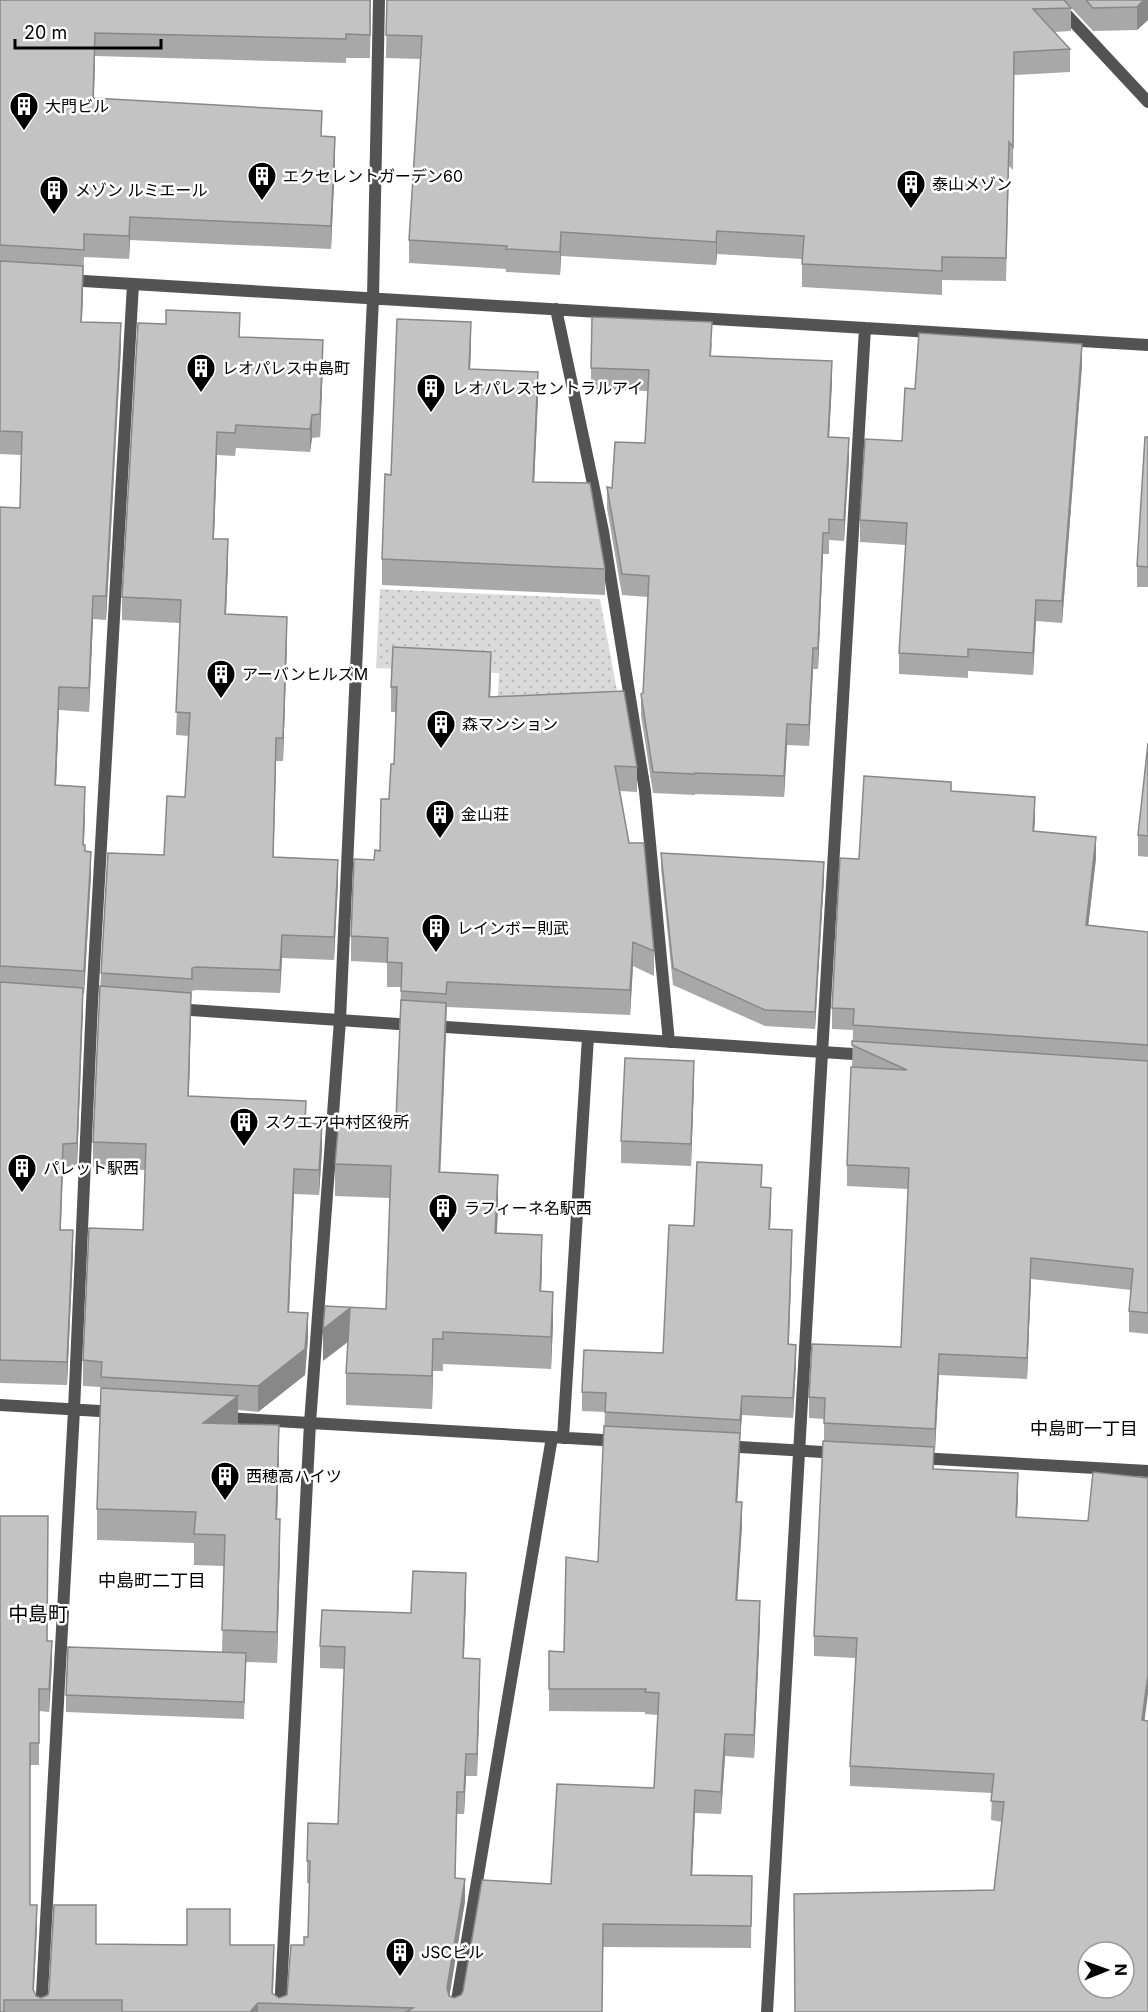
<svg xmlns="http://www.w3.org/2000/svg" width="1148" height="2012" viewBox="0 0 1148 2012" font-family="Inter,'Noto Sans JP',sans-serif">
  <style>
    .park { fill: url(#park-dots) }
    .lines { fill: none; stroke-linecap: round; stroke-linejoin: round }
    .minor { stroke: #535353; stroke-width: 12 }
    .wall { fill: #a8a8a8 }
    .shaded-wall { fill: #888 }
    .building { fill: #c3c3c3; stroke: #888; stroke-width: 1.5; fill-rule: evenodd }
    .labels { text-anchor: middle; stroke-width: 5; stroke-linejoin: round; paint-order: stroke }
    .poi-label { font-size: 16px; fill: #000; stroke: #fff; text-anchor: start }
    .neighbourhood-label { font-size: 18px; fill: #000; stroke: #fff }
    .quarter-label { font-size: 20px; fill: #000; stroke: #fff }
  </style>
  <defs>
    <pattern id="park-dots" width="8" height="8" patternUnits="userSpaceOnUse" patternTransform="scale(1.5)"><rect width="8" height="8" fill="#dadada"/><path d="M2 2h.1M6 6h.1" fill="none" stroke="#b9b9b9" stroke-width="1.8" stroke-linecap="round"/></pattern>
  </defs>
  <rect width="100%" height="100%" fill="#fff"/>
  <path class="park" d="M380,589L600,599L620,707L497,713L499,673L376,668Z"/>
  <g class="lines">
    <path class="minor" d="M1053,0L1148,102
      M67,280L1148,345
      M556,309L603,531L645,791L669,1042
      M176,1009L413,1025
      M431,1026L868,1055
      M0,1405L116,1412
      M224,1418L620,1441
      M563,1438L588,1037
      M724,1446L838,1453
      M919,1458L1148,1471
      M41,2012L74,1410L92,1003L133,284
      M280,2012L310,1423L340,1020L373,298L379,0
      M455,2012L552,1437
      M767,2012C800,1451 830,889 865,328"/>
  </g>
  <path class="wall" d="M0,0H371L370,58H346V63L95,56L94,98L322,137L335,160L331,249L130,240L129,259L84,257L82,322L121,346L106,620L93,619L89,712L59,710L56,785L85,810L84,845L91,875L84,994H83L77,1166L63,1167L60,1230L73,1253L67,1385L0,1383V507L20,508L21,455L0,454Z
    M387,0L1071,8V31L1055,32L1070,49V72L1014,75L1013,170L1009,166L1006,281L942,280V295L802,287V259L717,254L716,265L561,256L560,275L506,272V269L409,263V240L421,59L386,58Z
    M1064,0H1148V20L1137,30L1093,31Z
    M240,337L323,363L320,437L312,438L310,452L236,448L235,456L217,455L214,539L228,562L226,615L287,640L283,761H276L273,857L338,883L334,960L282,958L280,993L196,990L192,991L191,1002L189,1096L306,1123L322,1149L319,1195L294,1194L289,1312L308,1338L305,1375L258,1412L238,1410V1424L279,1457L277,1519L280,1550L277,1663L246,1662L244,1719L66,1712V1695L222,1652L224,1566L194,1565V1543L97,1540V1509L101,1387L83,1386V1360L143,1230L145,1170L93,1167V1142L101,973L164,855L185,797L189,736L176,735L180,623L122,620V597Z
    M712,343L711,356L832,382L829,437L849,459L844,541L829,540V554H823L818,669H813L809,746L787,745L784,797L695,794V795L653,793L641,715V694L643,693L648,597L622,595L607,508V487L612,488L645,443L648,391L591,389V368Z
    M471,347L470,369L538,397L534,482L605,569V595L382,585V559L391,475Z
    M1082,365L1062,623L1036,621L1033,675L968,671V678L899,674V653L906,545L860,542V520L902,441L915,389Z
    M1148,437V587H1137V566Z
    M491,676L490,697L637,767V792L620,791L629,843L654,951V976L633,966L630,1015L447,1007L440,1172L498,1207L497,1233L542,1267L541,1291L553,1324L551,1369L443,1364V1371H433L432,1409L346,1405V1373L348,1342L323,1361L386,1309L390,1198L335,1196V1164L396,1120L401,987H387V963L351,961V936L374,860L380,851L389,799L394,764L396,712H391V687Z
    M1148,743V857L1138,856V835Z
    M951,791L1035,818L1034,831L1096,858L1088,925L1148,932V1334L1129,1332V1311L1131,1290L1031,1279L1027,1379L939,1375L935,1450H934V1469L1018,1493L1017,1517L1088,1521L1148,1478L994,1890L1002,1822L991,1820L992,1793L850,1786V1766L856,1658L814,1656V1636L824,1441V1419L809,1418V1397L901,1347L908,1189L847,1186V1165L856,1068L852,1066L853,1030L832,1029V1008L859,859Z
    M661,853L824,878L815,1029L765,1026L673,985L661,869Z
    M694,1082L691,1166L621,1163V1141Z
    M762,1187L771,1207L770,1229L792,1249L789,1344L796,1364L793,1418L742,1415L740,1439L737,1502L742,1525L737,1600L760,1624L754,1758L725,1756L721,1814L695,1813L692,1875L752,1876L751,1948L603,1947L602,2012H0L48,1516L47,1641L52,1663L49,1712L39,1711V1765H30V1905L37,1927L34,1992L36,1996L41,1998L48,1995L96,1944L230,1945L274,1967L273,1993L279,1998L287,1995L308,1937L310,1884L307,1883V1861L338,1824L345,1669L320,1668V1646L411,1613L466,1595L464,1658L480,1681L477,1776H466L464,1814H457L455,1878L465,1901L449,1996L454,1998L461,1995L551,1884L654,1788L658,1715L645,1714V1712L549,1711V1651L564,1652L598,1562L605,1412L582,1411V1392L663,1353L694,1226Z"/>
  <path class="shaded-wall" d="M1144,0H1148V20L1137,30V7Z
    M95,33V56L93,121V98Z
    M335,137V160L331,249V226Z
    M130,217V240L129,259V236Z
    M717,231V254L716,265V242Z
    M561,232V256L560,275V252Z
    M83,266V289L81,345V322Z
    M471,322V347L469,395V369Z
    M121,323V346L106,620V596Z
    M323,340V363L320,437V414Z
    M1082,344V365L1062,623V601Z
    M832,361V382L828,458V437Z
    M538,372V397L533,507V482Z
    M312,415V438L310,452V429Z
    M217,432V455L213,562V539Z
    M849,438V459L844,541V520Z
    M823,533V554L818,669V648Z
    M228,539V562L225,637V614Z
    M93,596V619L89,712V688Z
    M1036,600V621L1033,675V653Z
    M287,617V640L283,761V738Z
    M813,648V669L809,746V725Z
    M491,652V676L489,721V697Z
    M59,687V710L55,809V785Z
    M787,724V745L784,797V776Z
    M276,738V761L273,880V857Z
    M85,787V810L83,868V845Z
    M1035,797V818L1033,852V831Z
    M1096,837V858L1086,946V925Z
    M91,852V875L84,994V971Z
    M338,860V883L334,960V937Z
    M824,862V878L815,1029V1012Z
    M282,935V958L280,993V970Z
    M633,942V966L630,1015V990Z
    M83,988V1011L77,1166V1143Z
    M191,993V1018L188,1121V1096Z
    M446,1003V1035L439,1204V1172Z
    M694,1061V1082L691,1166V1144Z
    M322,1124V1149L319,1195V1170Z
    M63,1144V1167L60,1253V1230Z
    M294,1169V1194L288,1337V1312Z
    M498,1175V1207L495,1265V1233Z
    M771,1188V1207L769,1248V1229Z
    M73,1230V1253L67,1385V1362Z
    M792,1230V1249L788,1364V1344Z
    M542,1235V1267L540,1323V1291Z
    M1031,1258V1279L1027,1379V1358Z
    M553,1292V1324L551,1369V1337Z
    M350,1308V1340L323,1361V1329Z
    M308,1313V1338L305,1375L258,1412V1386Z
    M433,1339V1371L432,1409V1376Z
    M796,1345V1364L793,1418V1398Z
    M939,1354V1375L935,1450V1429Z
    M238,1396V1427L203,1423Z
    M742,1396V1415L740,1439V1420Z
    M279,1425V1457L276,1550V1519Z
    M740,1433V1456L736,1524V1502Z
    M1018,1473V1493L1016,1537V1517Z
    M742,1502V1525L736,1622V1600Z
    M280,1519V1550L277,1663V1632Z
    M466,1573V1595L463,1680V1658Z
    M760,1601V1624L754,1758V1735Z
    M52,1641V1663L49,1712V1689Z
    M480,1659V1681L477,1776V1754Z
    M1148,1674V1694L1142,1740V1720Z
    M725,1734V1756L721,1814V1792Z
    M466,1754V1776L464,1814V1792Z
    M695,1790V1813L691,1897V1875Z
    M465,1879V1901L447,2011V1988Z
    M37,1905V1927L33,2000V1989Z
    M258,2003V2012H250Z"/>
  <path class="building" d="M0,0H370V35L346,34V39L95,33L93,98L322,111L321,136L335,137L331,226L130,217L129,236L84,234V250L0,245Z
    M387,0H1064L1071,8L1033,9L1070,49L1014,52L1013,147L1009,142L1006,258L942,257V271L802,264L804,236L717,231L716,242L561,232L560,252L506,249L507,246L409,240L422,36L386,35Z
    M1086,0H1144L1137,7L1093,8Z
    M0,261L83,266L81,322L121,323L106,596H93L89,688L59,687L55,785L85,787L83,845H85V851L91,852L84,971L0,966V507L20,508L22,432L0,431Z
    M166,310L240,313L239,337L323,340L320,414L312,415L310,429L236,425L235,433L217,432L213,539H228L225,614L287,617L283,738H276L273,857L338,860L334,937L282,935L280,970L196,967L192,968V979L101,973L108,853L164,855L167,796L185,797L190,713L176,712L181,600L122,597L138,323L166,324Z
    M592,317L712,322L710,356L832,361L828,437L849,438L844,520L829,519V533H823L818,648H813L809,725L787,724L784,776L695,773V774L653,772L641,694L643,693L649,576L622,574L607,487L612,488L615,442L645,443L649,370L591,368Z
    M397,319L471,322L469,369L538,372L533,482L590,483L605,569L382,559L385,474L391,475Z
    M919,333L1082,344L1062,601L1036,600L1033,653L968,649V657L899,653L907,523L860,520V518L865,439L902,441L905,388L915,389Z
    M1145,437H1148V567L1137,566Z
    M393,647L491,652L489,697L624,691L637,767L615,766L629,843H644L654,951L633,942L630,990L447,982L446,994L401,991L402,963L387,962L388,938L351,936L354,859L374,860L375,850L380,851L381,799H389L391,764H394L397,687H391Z
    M1148,743V836L1138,835Z
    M864,776L951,782V791L1035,797L1033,831L1096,837L1086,925L1148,932V1045L853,1025L854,1009L832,1008L840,858L859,859Z
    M661,853L824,862L815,1012L765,1010L673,968Z
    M0,982L83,988L77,1143L63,1144L60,1230H73L67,1362L0,1360Z
    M100,986L191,993L188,1096L306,1101L305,1123L322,1124L319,1170L294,1169L288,1312L308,1313L305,1349L258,1386L101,1377L102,1362L83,1360L89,1228L143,1230L146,1144L93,1142Z
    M401,1000L446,1003L439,1172L498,1175L495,1233L542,1235L540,1291L553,1292L551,1337L443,1332V1339H433L432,1376L346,1373L350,1308L323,1329L325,1306L386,1309L391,1166L335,1164L339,1118L396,1120Z
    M852,1041L1148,1061V1313L1129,1311L1133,1269L1031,1258L1027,1358L939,1354L935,1429L824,1423L825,1398L809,1397L812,1344L901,1347L909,1168L847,1165L851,1067L907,1070L852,1045Z
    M625,1058L694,1061L691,1144L621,1141Z
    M697,1162L762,1165L761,1187L771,1188L769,1229L792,1230L788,1344L796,1345L793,1398L742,1396L740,1420L605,1412L606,1393L582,1392L584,1350L663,1353L669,1225L694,1226Z
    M101,1388L238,1396L203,1423L279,1425L276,1519H280L277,1632L222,1630L225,1535L194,1534L196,1512L97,1509Z
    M604,1426L740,1433L736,1502H742L736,1600L760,1601L754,1735L725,1734L721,1792L695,1790L691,1875L752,1876L751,1926L603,1924L602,2012H406L413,2008L258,2003L250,2012H122V2000H4V2012H0V1516H48L47,1641H52L49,1689H39V1743H30V1905H37L33,1989L36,1996L41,1998L48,1995L49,1990L54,1905H96V1944L187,1945V1909H230V1945H274L272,1993L279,1998L287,1995L291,1945H304V1937H308L310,1861H307L308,1823L338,1824L345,1647L320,1646L322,1610L411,1613L413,1571L466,1573L463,1658L480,1659L477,1754H466L464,1792H457L455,1878L465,1879L447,1988L449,1996L454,1998L461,1995L463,1991L482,1880L551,1884L557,1784L654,1788L659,1693L645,1692L646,1689H549V1651L564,1652L566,1557L598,1562Z
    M823,1441L934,1447L933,1469L1018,1473L1016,1517L1088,1521L1093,1472L1148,1478V1674L1142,1720L1148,1721V2012H795L794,1894L994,1890L1004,1802L991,1801L994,1774L850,1766L857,1638L814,1636ZM1088,1952H1124V1988H1088Z
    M68,1647L246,1653L244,1702L66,1695Z"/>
  <defs>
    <g id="building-pin" transform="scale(1.5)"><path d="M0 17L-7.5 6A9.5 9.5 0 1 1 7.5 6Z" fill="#000" stroke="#fff"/><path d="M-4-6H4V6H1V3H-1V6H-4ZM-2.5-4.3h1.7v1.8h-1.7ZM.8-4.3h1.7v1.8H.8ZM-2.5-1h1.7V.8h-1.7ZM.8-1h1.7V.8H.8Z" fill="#fff"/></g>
  </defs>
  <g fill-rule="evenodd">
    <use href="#building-pin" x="24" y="106"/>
    <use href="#building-pin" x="262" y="176"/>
    <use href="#building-pin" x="911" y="184"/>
    <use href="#building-pin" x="54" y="190"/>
    <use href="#building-pin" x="201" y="368"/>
    <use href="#building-pin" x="431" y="388"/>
    <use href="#building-pin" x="221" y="674"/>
    <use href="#building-pin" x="441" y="724"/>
    <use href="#building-pin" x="440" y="814"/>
    <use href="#building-pin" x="436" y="928"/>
    <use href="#building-pin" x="244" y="1122"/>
    <use href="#building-pin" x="22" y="1168"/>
    <use href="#building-pin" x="443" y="1208"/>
    <use href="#building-pin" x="225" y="1476"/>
    <use href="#building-pin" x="400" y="1952"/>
  </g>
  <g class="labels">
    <g class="poi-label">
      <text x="45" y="112">大門ビル</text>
      <text x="283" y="182">エクセレントガーデン60</text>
      <text x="932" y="190">泰山メゾン</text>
      <text x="75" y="196">メゾン ルミエール</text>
      <text x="222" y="374">レオパレス中島町</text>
      <text x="452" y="394">レオパレスセントラルアイ</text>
      <text x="242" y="680">アーバンヒルズM</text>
      <text x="462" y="730">森マンション</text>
      <text x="461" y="820">金山荘</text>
      <text x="457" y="934">レインボー則武</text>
      <text x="265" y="1128">スクエア中村区役所</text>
      <text x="43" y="1174">パレット駅西</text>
      <text x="464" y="1214">ラフィーネ名駅西</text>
      <text x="246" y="1482">西穂高ハイツ</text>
      <text x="421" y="1958">JSCビル</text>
    </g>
    <g class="neighbourhood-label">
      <text x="1084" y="1435">中島町一丁目</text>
      <text x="152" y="1587">中島町二丁目</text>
    </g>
    <g class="quarter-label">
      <text x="38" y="1621">中島町</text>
    </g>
  </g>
  <g transform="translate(1106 1970) rotate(89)"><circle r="28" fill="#ffffff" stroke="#999999" stroke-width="1.5"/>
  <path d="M0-4.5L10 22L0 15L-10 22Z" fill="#000000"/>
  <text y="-9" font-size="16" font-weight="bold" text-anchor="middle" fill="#000000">N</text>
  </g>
  <path d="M15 39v9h146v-9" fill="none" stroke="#000000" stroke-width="3"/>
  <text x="24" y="39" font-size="18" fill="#000000" stroke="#ffffff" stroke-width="4.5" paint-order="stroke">20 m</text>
</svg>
